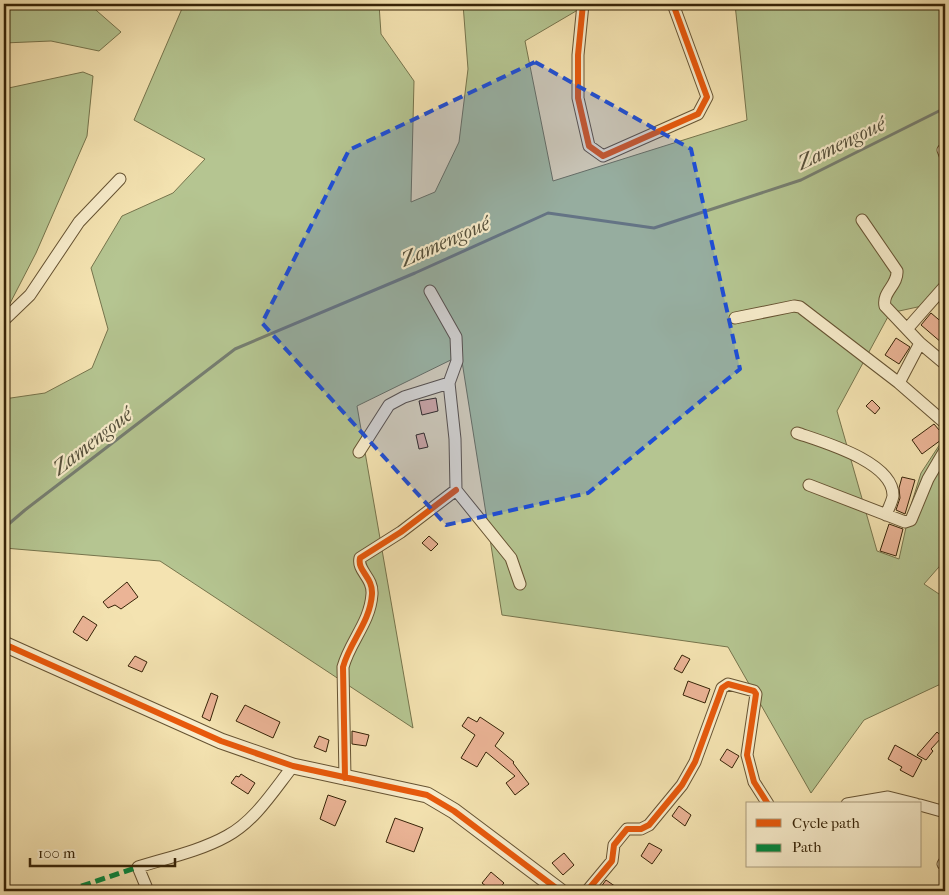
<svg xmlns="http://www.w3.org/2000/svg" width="949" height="895" viewBox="0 0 949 895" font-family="'IM FELL French Canon',serif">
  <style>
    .green { fill: #b5c591; stroke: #76744c }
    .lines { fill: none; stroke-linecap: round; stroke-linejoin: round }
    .stream { stroke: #767e71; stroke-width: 3 }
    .building { fill: #ebb496; stroke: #362307 }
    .minor-casing { stroke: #665332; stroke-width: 13 }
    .tertiary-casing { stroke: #665332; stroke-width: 17 }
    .minor { stroke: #f8edcc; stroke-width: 11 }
    .tertiary { stroke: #f8edcc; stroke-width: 15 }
    .quiet { stroke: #00873e; stroke-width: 5; stroke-dasharray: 10 5; stroke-linecap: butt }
    .cycleway-casing { stroke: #f8edcc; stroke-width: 9 }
    .cycleway { stroke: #e8590c; stroke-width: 6 }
    .marked { fill: #1d4ed8; fill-opacity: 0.2; stroke: #1d4ed8; stroke-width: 4; stroke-dasharray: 10 6; stroke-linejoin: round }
    .labels { text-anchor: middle; stroke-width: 4.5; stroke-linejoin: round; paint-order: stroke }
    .water-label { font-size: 20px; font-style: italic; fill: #56513c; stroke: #f8edcc }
  </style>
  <rect width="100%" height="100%" fill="#f4e3b1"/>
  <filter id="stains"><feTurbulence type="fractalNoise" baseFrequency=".004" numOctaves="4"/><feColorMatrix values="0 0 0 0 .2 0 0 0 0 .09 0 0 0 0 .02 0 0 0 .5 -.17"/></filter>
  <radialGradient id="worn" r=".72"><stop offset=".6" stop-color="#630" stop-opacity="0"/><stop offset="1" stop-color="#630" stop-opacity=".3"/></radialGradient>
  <path class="green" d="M4,4H89L121,32L99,51L51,41L4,43Z
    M184,4H379L381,34L414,81L411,202L435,192L459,142L468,69L463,4H588L525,41L553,181L747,120L735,4H937L945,20V301L890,313L837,411L877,551L899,559L911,505L921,473L942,441L945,444V560L924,584L945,598V682L864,720L811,793L728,647L502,615L461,355L357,406L413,728L160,561L4,548V399L45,393L92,368L108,329L91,268L122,216L173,193L205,159L134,120Z
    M83,72L93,76L87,136L36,253L4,315V89Z"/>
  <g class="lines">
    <path class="stream" d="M4,528L25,510L235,349L415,273L548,213L654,228L801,180L945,108"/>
  </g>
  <path class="building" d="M931,313L945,325V339L942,343L921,325Z
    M896,338L910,347L899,364L885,355Z
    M436,398L438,411L422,415L419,401Z
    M872,400L880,408L875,414L866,406Z
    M934,424L945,437L922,454L912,440Z
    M424,433L428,447L419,449L416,435Z
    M902,477L915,480L905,514L896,510L900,498L899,488Z
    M889,524L903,529L896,556L880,551Z
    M429,536L438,544L431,551L422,543Z
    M127,582L138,597L121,609L115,605L108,608L103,602Z
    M83,616L97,625L87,641L73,632Z
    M682,655L690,659L682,673L674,669Z
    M135,656L147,662L142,672L128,666Z
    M688,681L710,689L705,703L683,695Z
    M211,693L218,696L210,721L202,717Z
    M245,705L280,722L273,738L236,721Z
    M468,717L477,722L480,717L504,733L495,746L514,762L513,763L529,784L515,795L506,783L515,776L486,752L477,767L461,758L475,735L462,726Z
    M352,731L369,735L366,746L352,744Z
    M937,732L942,737L931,749L933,751L926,760L917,755Z
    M319,736L329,740L326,752L314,747Z
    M895,745L922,760L913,777L900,770L902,767L888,759Z
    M727,749L739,756L732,768L720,760Z
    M241,774L255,783L248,794L231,783L236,776L239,777Z
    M328,795L346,801L335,826L320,819Z
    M679,806L691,815L685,826L672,816Z
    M395,818L423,828L414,852L386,842Z
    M649,843L662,850L652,864L641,856Z
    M564,853L574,865L563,875L552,863Z
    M491,872L504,883L497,891H492L482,883Z
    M606,880L622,891H598Z"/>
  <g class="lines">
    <g class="minor-casing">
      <path id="minor" d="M583,4L578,55V98L589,146L603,156L698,114L707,97L673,4
        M943,150L945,155
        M862,220L897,271C898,285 882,292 885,306L920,343L945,364
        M430,291L456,337L457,361L449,383L455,439L456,490L511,558L520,584
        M735,318L794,306L800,307L899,383L945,423
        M4,320L30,295L79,222L120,179
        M907,329L945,286
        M899,383L920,343
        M797,433C823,442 894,462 893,496C892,502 888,509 886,515
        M359,452L389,405L404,397L449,383
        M809,485L905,522L911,520L928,479L945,450
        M345,778L343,667C350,641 370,623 372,594C373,577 357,571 360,558L401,532L456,490
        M847,804L888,797L916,804
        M920,805L945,812
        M943,864L945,861
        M148,891L138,867C167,858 200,851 227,836C255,821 274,790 293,766
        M587,891L612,861L614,845L627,829H641L649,825L682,785L695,762L722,688L728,684L754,691L756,694L747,755L754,782L768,804"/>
    </g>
    <g class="tertiary-casing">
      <path id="tertiary" d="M4,644L221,741L293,766L427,795L454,811L560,891"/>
    </g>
    <use href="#minor" class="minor"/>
    <use href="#tertiary" class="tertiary"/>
    <path class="quiet" d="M67,891L138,867"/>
    <g class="cycleway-casing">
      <path id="cycleway" d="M583,4L578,55V98L589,146L603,156L698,114L707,97L673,4
        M4,644L221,741L293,766L427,795L454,811L560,891
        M345,778L343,667C350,641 370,623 372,594C373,577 357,571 360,558L401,532L456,490
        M587,891L612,861L614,845L627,829H641L649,825L682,785L695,762L722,688L728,684L754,691L756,694L747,755L754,782L768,804"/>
    </g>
    <use href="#cycleway" class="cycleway"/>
  </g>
  <path class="marked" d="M535,62L691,149L740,369L588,493L446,525L262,323L349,150Z"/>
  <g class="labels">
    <g class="water-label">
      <text transform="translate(841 143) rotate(-26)" y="7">Zamengoué</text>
      <text transform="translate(445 241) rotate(-24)" y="7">Zamengoué</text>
      <text transform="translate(92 441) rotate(-38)" y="7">Zamengoué</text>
    </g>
  </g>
  <rect width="949" height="895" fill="none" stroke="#f4e3b1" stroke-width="20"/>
  <rect x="5" y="5" width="939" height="885" fill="none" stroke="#362307" stroke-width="2.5"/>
  <rect x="10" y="10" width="929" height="875" fill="none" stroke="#362307"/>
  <rect x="746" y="802" width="175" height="65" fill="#f8edcc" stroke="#aa9c7d"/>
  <rect x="756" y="819" width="25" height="8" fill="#e8590c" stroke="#aa9c7d"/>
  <text x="792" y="828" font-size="15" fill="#362307">Cycle path</text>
  <rect x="756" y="844" width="25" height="8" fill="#00873e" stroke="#aa9c7d"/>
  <text x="792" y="852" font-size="15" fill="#362307">Path</text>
  <path d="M30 858v8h145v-8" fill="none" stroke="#362307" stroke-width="2.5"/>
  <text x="38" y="858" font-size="15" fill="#362307" stroke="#f8edcc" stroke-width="4" paint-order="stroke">100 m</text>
  <rect width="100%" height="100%" filter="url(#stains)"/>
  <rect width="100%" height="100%" fill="url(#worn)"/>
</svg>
